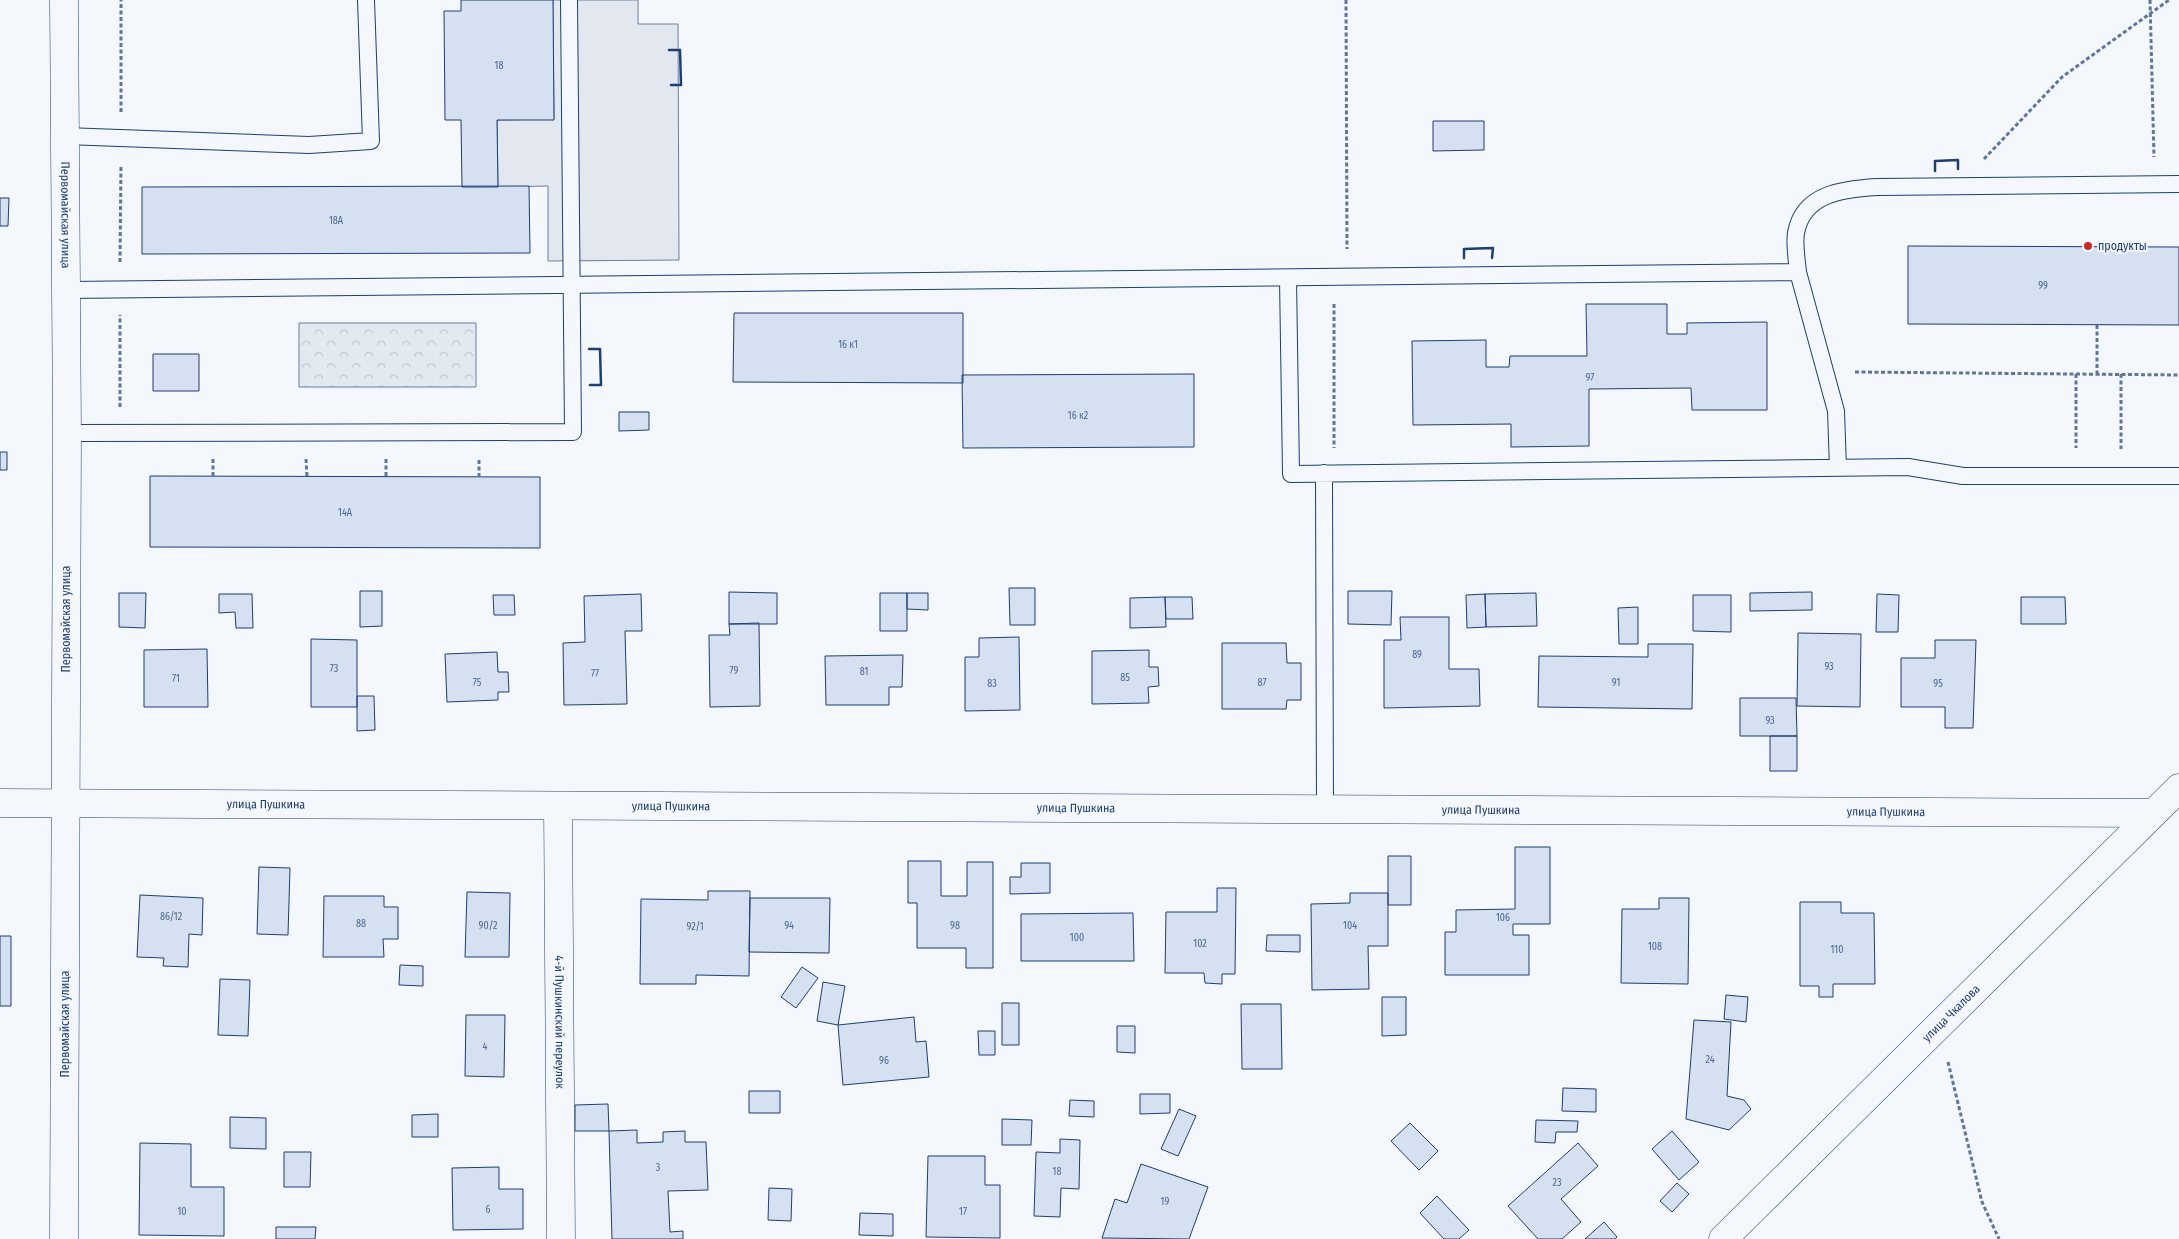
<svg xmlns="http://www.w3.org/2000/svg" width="2179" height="1239" viewBox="0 0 2179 1239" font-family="'Fira Sans Condensed',sans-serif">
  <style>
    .forest { fill: url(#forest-crowns); stroke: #687fa3 }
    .parking { fill: #e3e8f0; stroke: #687fa3 }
    .building { fill: #d5e0f0; stroke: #1d3f73 }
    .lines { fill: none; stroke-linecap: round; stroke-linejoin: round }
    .service-casing { stroke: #1d3f73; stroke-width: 18 }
    .minor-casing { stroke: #1d3f73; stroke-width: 29 }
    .tertiary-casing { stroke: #1d3f73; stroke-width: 29 }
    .path { stroke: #5e769c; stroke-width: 3; stroke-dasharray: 4 2.5; stroke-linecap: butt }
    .service { stroke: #f4f7fb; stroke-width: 16 }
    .minor { stroke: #f4f7fb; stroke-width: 28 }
    .tertiary { stroke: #f4f7fb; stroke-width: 28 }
    .wall { stroke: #1d3f73; stroke-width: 2.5 }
    .poi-dot { fill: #c62828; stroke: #f4f7fb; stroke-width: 2 }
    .labels { text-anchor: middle; stroke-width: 4; stroke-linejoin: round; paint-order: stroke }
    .number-label { font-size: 10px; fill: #4b6792 }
    .street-label { font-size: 12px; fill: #1d3f73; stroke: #f4f7fb }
    .poi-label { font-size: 12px; fill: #1d3f73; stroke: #f4f7fb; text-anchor: start }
  </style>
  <defs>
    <pattern id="forest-crowns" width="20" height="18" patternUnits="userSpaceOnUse" patternTransform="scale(1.25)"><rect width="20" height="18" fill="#e3e9f0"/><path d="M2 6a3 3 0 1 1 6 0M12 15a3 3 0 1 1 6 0" fill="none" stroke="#c2c9d1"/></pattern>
  </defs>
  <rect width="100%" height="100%" fill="#f4f7fb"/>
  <path class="forest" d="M299,323H476V387H299Z"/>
  <path class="parking" d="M553,0H638V24H678L679,260L548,261V186L498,187L497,120L554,119Z"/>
  <path class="building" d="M461,0H553L554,120H497L498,187H462L461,120H445L444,11H461Z
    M1433,121H1484V150L1433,151Z
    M529,186L530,253L142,254V187Z
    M0,198H9L8,226H0Z
    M1908,246L2179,247V325L1908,324Z
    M1586,304H1667V334H1687V323L1767,322V410H1692L1691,388L1589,389V446L1511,447V424L1413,425L1412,341L1486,340V367H1509L1510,356H1587Z
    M734,313H963V383L733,382Z
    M153,354H199V391H153Z
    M1194,374V447L963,448L962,375Z
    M619,412H649V430L619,431Z
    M0,452H7V470H0Z
    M150,476L540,477V548L150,547Z
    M1009,588H1035V625H1010Z
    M360,591H382V626L360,627Z
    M1348,591H1392L1391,625L1348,624Z
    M729,592L777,593V624H729Z
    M1812,592V610L1750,611V593Z
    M119,593H146L145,628L119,627Z
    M880,593H907V631H880Z
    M907,593H928V610L907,609Z
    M1536,593L1537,626L1486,627L1485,594Z
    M219,594H252L253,628H236L235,612L219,613Z
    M641,594L642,631H625L627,704L564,705L563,643L585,642L584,596Z
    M1485,594L1486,627L1467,628L1466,595Z
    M1877,594L1899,595L1898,632H1876Z
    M493,595H514L515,615H494Z
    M1693,595H1731V632L1693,631Z
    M1165,597H1192L1193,619H1166Z
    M1165,597L1166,627L1130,628V598Z
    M2021,597H2065L2066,624H2021Z
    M1638,607V644H1619L1618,608Z
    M1400,617H1449V669H1479L1480,706L1384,708V640H1401Z
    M759,623L760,706L710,707L709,635H730L729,624Z
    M1798,633L1861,634L1860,707L1797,706Z
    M1019,637L1020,710L965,711V657H979V638Z
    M311,639L357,640V707H311Z
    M1935,640H1976L1973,728H1945V707H1901V658H1935Z
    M1222,643H1286L1287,663H1301V700H1287L1286,709H1222Z
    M1648,644H1693L1692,709L1538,707L1539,656L1648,657Z
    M207,649L208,707H144V650Z
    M1149,650V667H1158L1159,686L1148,687L1149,703L1092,704V651Z
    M497,652L498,672H508L509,692H498V700L447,702L445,654Z
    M903,655L902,687H889V705H826L825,656Z
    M357,696H374L375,730L357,731Z
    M1740,698H1796L1797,736H1740Z
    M1770,736H1797V771H1770Z
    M1515,847H1550V924H1513V935H1529V975H1445V932H1456V910L1515,909Z
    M1388,856H1411V905H1388Z
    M908,861H941V896H967V862H993V968H966V948H917V903H908Z
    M1021,863H1050V893L1010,894V877H1021Z
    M259,867L290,868L288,935L257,934Z
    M1217,888H1236L1235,974H1222V984L1205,983L1204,973H1165L1166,912H1217Z
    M708,891H750L749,976L696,975V984H640L641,899L708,900Z
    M467,892L510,893L509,957H465Z
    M1350,893H1388V946H1368L1369,989L1312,990L1311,904L1350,903Z
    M140,895L203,898L202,935L189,934L188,967L163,966L164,958L137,957Z
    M324,896H384V907H398V939H383L384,957H323Z
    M750,898H830L829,953L749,952Z
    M1659,898H1689L1688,984L1621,983L1622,909H1659Z
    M1800,902H1841V913H1874L1875,984H1833V997H1819V986H1800Z
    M1133,913L1134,961H1021V914Z
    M1267,935H1300V952L1266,951Z
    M0,936H11V1006H0Z
    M400,965L423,966V986L399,985Z
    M802,967L818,978L796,1008L781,997Z
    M220,979L250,980L248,1036L218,1035Z
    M823,982L845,986L838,1025L817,1021Z
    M1726,995L1748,997L1746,1022L1724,1019Z
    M1382,997H1406V1035L1382,1036Z
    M1002,1003H1019V1045H1002Z
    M1241,1004H1281L1282,1069H1242Z
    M466,1015H505L504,1077L465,1076Z
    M914,1017L916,1042L926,1041L929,1077L843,1085L838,1025Z
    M1694,1020L1731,1022L1727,1096L1744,1100L1751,1109L1729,1130L1686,1119Z
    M1117,1026H1135V1053L1117,1052Z
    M978,1031H995V1055H979Z
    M1563,1088L1596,1089V1112L1562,1111Z
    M749,1091H780V1113H749Z
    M1140,1094H1170V1113L1140,1114Z
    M1070,1100L1094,1101V1117L1069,1116Z
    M608,1104L609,1131H575V1105Z
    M1179,1109L1196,1116L1178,1156L1161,1149Z
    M438,1114V1137H412V1115Z
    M230,1117L266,1118V1149L230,1148Z
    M1002,1119L1032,1120L1031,1145H1002Z
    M1536,1120L1578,1121L1577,1132H1556L1555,1143L1535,1142Z
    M1410,1123L1438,1151L1419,1170L1391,1141Z
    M637,1130V1143L663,1142V1132L685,1131V1142H706L708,1190L668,1191L670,1232L683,1231V1239H612L609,1131Z
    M1672,1131L1699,1162L1679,1180L1652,1149Z
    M1060,1139L1080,1140L1079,1189L1061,1188L1060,1217L1034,1216L1036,1152L1060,1153Z
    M140,1143L191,1144V1187H224V1236L139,1235Z
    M1578,1143L1598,1166L1561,1199L1581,1222L1562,1239H1538L1508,1206Z
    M284,1152H311L310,1187H284Z
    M928,1156H985V1185H1000V1238L926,1237Z
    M1141,1164L1208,1187L1189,1239L1102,1238L1115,1199L1127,1203Z
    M499,1167V1189H523V1229L453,1230L452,1168Z
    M1677,1183L1689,1194L1672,1212L1660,1201Z
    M769,1188L792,1189L791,1221L768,1220Z
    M1437,1196L1469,1230L1459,1239H1444L1420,1213Z
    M860,1213L893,1214V1236L859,1235Z
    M1604,1222L1617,1237L1615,1239H1585Z
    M276,1227H316L315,1239H276Z"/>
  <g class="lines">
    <g class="service-casing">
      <path id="service" d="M65,136L309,145L371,141L366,0
        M1798,272C1797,260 1794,245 1796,233C1803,193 1844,189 1877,187L2179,184
        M1288,278L1291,474L1908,467L1963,476H2179
        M67,290L1798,272L1836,411L1838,468
        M67,433L573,432L569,0
        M1324,473L1325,809"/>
    </g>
    <g class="minor-casing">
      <g id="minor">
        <path id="s1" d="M558,806L561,1239"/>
      </g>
    </g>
    <g class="tertiary-casing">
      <g id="tertiary">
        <path id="s2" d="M64,0L67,433L64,1239"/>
        <path id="s3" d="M0,803L2153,813"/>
        <path id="s4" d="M1723,1239L2179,788"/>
      </g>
    </g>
    <path class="path" d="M1346,0L1347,249
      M2150,0L2154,157
      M121,112V0
      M1984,159L2062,77L2169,0
      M120,262L121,165
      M1334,304V448
      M2097,325V374
      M1855,372L2179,375
      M2076,374V448
      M2121,374V449
      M120,407V315
      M213,459V476
      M306,459L307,476
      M386,476V459
      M479,477V460
      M1948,1062L1982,1202L1999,1239"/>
    <use href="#service" class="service"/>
    <use href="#minor" class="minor"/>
    <use href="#tertiary" class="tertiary"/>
    <path class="wall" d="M669,50H680L681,85H671
      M1935,171V161L1958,160V169
      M1464,258V249L1493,248L1492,258
      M589,349H600L601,385H590"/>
  </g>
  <circle class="poi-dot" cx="2088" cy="246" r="5"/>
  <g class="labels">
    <g class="number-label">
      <text x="499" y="69">18</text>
      <text x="336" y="224">18А</text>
      <text x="2043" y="289">99</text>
      <text x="848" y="348">16 к1</text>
      <text x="1590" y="381">97</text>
      <text x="1078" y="419">16 к2</text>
      <text x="345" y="516">14А</text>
      <text x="1417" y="658">89</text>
      <text x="1829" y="670">93</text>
      <text x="334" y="672">73</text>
      <text x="734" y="674">79</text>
      <text x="864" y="675">81</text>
      <text x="595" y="677">77</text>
      <text x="1125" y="681">85</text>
      <text x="176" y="682">71</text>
      <text x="477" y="686">75</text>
      <text x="1262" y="686">87</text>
      <text x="1616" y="686">91</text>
      <text x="992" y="687">83</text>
      <text x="1938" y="687">95</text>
      <text x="1770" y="724">93</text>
      <text x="171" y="920">86/12</text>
      <text x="1503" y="921">106</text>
      <text x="361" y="927">88</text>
      <text x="488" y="929">90/2</text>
      <text x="789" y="929">94</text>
      <text x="955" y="929">98</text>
      <text x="1350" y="929">104</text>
      <text x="695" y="930">92/1</text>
      <text x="1077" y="941">100</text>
      <text x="1200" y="947">102</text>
      <text x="1655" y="950">108</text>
      <text x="1837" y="953">110</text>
      <text x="485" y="1050">4</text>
      <text x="1710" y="1063">24</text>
      <text x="884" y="1064">96</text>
      <text x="658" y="1171">3</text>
      <text x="1057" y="1175">18</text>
      <text x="1557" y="1186">23</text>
      <text x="1165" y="1205">19</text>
      <text x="488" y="1213">6</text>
      <text x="182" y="1215">10</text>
      <text x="963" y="1215">17</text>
    </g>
    <g class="street-label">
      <text dy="4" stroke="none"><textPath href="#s2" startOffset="215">Первомайская улица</textPath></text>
      <text transform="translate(66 619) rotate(-90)" y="4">Первомайская улица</text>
      <text dy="4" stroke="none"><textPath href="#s3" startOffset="266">улица Пушкина</textPath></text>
      <text dy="4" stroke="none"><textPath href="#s3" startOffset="671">улица Пушкина</textPath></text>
      <text dy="4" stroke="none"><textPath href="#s3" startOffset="1076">улица Пушкина</textPath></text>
      <text dy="4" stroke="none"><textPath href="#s3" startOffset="1481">улица Пушкина</textPath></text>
      <text dy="4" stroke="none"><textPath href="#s3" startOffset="1886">улица Пушкина</textPath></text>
      <text dy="4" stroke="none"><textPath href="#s4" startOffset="321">улица Чкалова</textPath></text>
      <text dy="4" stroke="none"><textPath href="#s1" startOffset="216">4-й Пушкинский переулок</textPath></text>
      <text transform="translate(65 1024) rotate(-90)" y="4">Первомайская улица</text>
    </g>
    <g class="poi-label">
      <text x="2098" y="250">продукты</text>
    </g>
  </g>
</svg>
